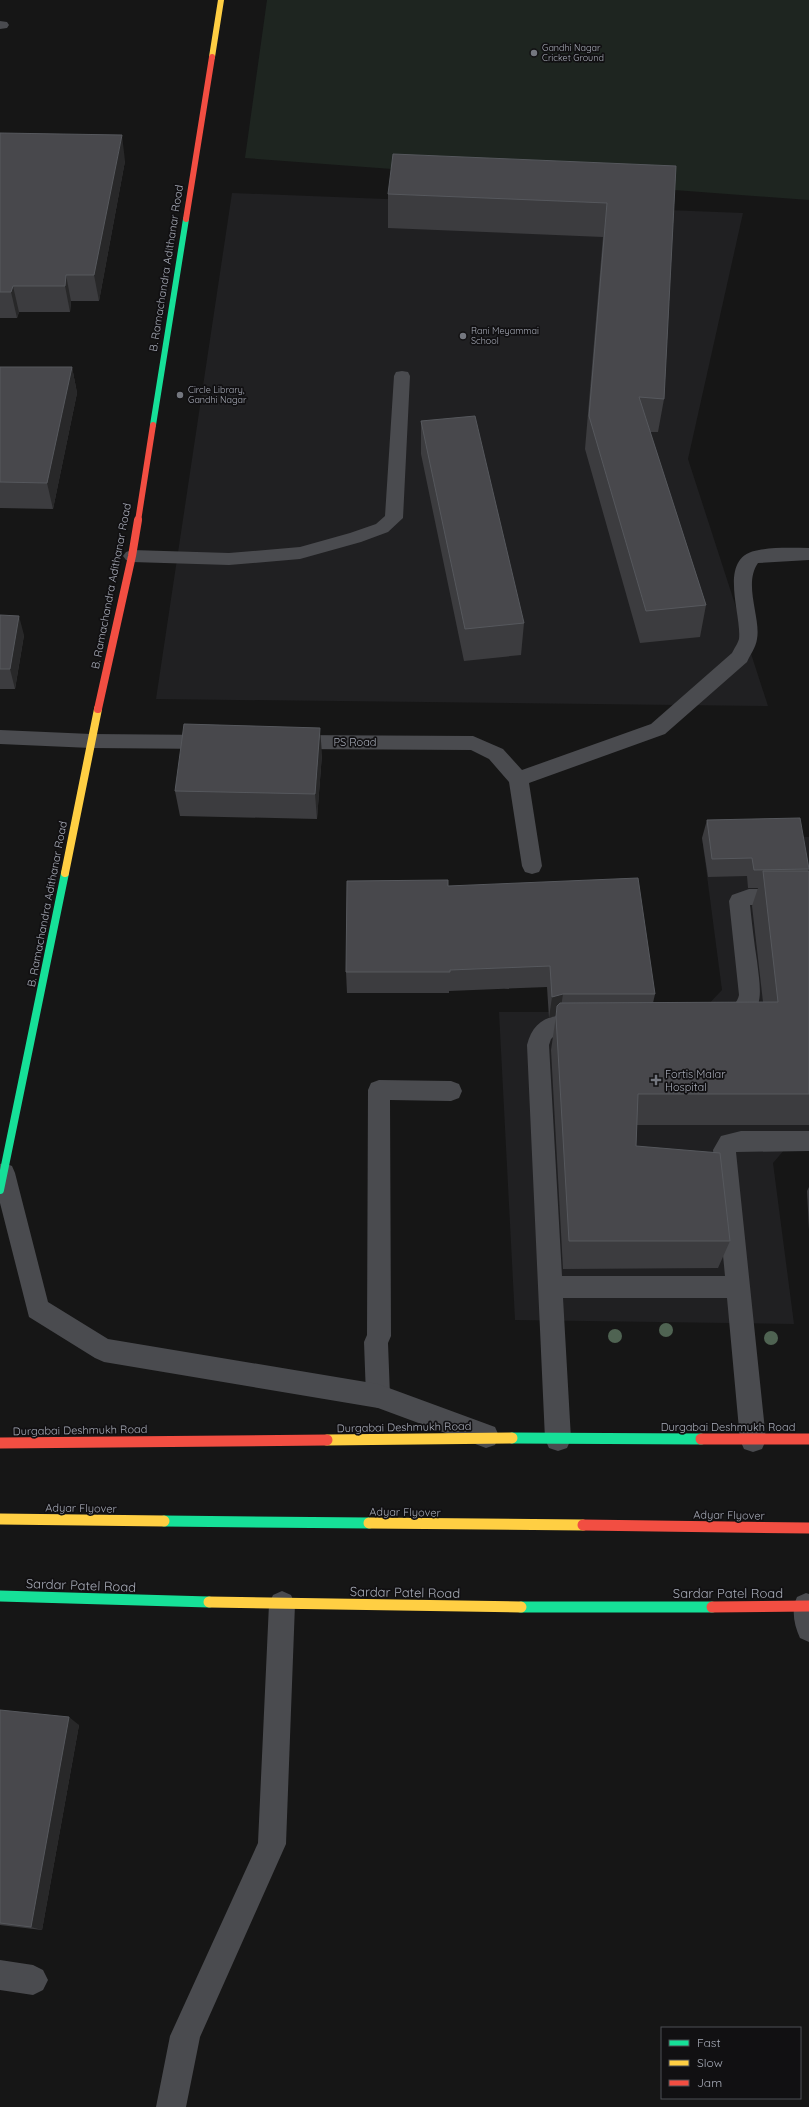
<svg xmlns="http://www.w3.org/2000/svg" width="809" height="2107" viewBox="0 0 809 2107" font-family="Quicksand,sans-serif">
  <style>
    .built { fill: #202022 }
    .green { fill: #1e2520 }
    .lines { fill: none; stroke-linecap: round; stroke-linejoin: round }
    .lane { fill: #4a4b4f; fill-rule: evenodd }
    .street { fill: #4a4b4f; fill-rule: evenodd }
    .fast-far2 { stroke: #16e098; stroke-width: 6 }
    .fast-far1 { stroke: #16e098; stroke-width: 8 }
    .fast { stroke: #16e098; stroke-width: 11 }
    .slow-far2 { stroke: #ffcf43; stroke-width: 6 }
    .slow-far1 { stroke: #ffcf43; stroke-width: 8 }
    .slow { stroke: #ffcf43; stroke-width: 11 }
    .jam-far2 { stroke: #f24e42; stroke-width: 6 }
    .jam-far1 { stroke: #f24e42; stroke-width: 8 }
    .jam { stroke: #f24e42; stroke-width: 11 }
    .tree { fill: #4f6352 }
    .wall { fill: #3c3c3f }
    .shaded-wall { fill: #282829 }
    .building { fill: #48484c; stroke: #56585d }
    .poi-dot { fill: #74777f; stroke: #111012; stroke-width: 1.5 }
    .labels { text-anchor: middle; stroke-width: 3.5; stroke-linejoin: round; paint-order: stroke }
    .far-poi-label { font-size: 9px; fill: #a7abb7; stroke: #111012; text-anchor: start }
    .street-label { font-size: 11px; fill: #a7abb7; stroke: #111012 }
    .poi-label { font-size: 11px; fill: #a7abb7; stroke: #111012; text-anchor: start }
    .near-street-label { font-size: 13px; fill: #a7abb7; stroke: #111012 }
  </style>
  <rect width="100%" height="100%" fill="#161616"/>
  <path class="built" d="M232,193L743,213L688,459L768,706L156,699Z
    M809,837V1149H785L773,1163L794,1324L515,1320L499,1012H701L722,990L702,838Z"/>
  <path class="green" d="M267,0H809V200L245,158Z"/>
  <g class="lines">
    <path class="lane" d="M402,371L408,372L410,376L403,518L388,532L361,542L300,559L229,565L132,562L126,560L123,556L126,552L132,550L229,553L300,547L350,533L376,524L385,516L394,376L396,372Z
      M749,889H809V905H750C752,924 754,942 757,961C761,995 767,1016 727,1030L719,1028L716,1021C722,1010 736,1009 739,995L729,901L732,895Z
      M562,1015L585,1016L593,1018L596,1025L593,1032L585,1034H556L551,1039L549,1045L562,1276H725L713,1150L721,1136L741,1131H809V1151L736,1152L766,1440L762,1449L753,1452L744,1449L740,1440L727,1298H563L571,1439L567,1448L558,1451L549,1448L545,1439L527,1045C532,1026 542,1017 562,1015Z
      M379,1080L451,1081L459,1084L462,1091L459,1098L451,1101L390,1100L391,1336L388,1343L390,1396L387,1404L378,1408L369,1404L366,1396L364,1342L367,1335L368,1090L371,1083Z"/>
    <path class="street" d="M0,21L7,22L9,25L7,28L0,29Z
      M809,548V560L758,563C743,584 761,618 757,639C756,647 750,655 747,662L665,734L529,783L542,866L539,872L532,874L525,872L522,866L509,782L489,759L471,750L291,749L284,747L281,742L284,737L291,735L473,736L503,749L522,770L651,724L732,653C734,649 738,643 739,639C742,613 716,556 759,550C775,547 793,548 809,548Z
      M0,730L91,734L211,735L218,737L221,742L218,747L211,749L91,748L0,744Z
      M4,1163L12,1166L15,1173L48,1302L108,1339L378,1384L495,1427L499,1436L495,1445L486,1448L378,1408L104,1362L95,1358L29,1317L0,1203V1164Z
      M282,1591L291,1595L295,1604L286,1844L200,2037L186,2107H156L170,2036L258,1843L269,1604L273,1595Z
      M806,1593L809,1594V1642L800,1638C794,1625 791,1610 797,1597Z
      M0,1960L33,1965L43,1970L48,1980L43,1990L33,1995L0,1990Z"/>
    <path class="fast-far2" d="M153,425L186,219"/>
    <path class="fast-far1" d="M0,1190L65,873"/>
    <path class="fast" d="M512,1438L701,1439
      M164,1521L369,1523
      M0,1596L209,1602
      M521,1607H712"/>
    <path class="slow-far2" d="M212,57L221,0"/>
    <path class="slow-far1" d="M65,873L98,709"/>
    <path class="slow" d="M327,1440L512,1438
      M0,1519L164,1521
      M369,1523L583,1525
      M209,1602L521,1607"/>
    <path class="jam-far2" d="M186,219L212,57
      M138,521L153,425"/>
    <path class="jam-far1" d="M98,709L132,556L138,520"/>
    <path class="jam" d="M701,1439H809
      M0,1443L327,1440
      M583,1525L809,1528
      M712,1607L809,1606"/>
  </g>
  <g class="tree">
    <circle cx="666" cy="1330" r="7"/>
    <circle cx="615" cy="1336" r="7"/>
    <circle cx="771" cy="1338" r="7"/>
  </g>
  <path class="wall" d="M0,133L125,161L99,301H71L70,312H19L17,318H0Z
    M676,166L664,399L658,432H650L706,605L700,637L640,643L585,449L603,237L388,228V194Z
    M0,367H72L77,393L53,509L0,508Z
    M421,421L524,623L521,655L464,661L421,454Z
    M0,615L24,635L15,689H0Z
    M322,754L317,819L180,816L175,791Z
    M707,820L809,869L808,871H809V1125H637L636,1146L730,1241L718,1268L563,1269L551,1050L556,1016L549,1018L547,987L449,991V993H347L346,972L448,886L655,994L653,1003L763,1002L752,906L758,888H748L747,876L708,877L702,838Z
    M809,1187V1230L807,1191Z
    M0,1710L79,1725L42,1930L0,1925Z"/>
  <path class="shaded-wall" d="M122,135L125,161L99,301L94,275Z
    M66,275L71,301L70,312L65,286Z
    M13,286L19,312L17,318L11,292Z
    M72,367L77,393L53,509L47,483Z
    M19,616L24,635L15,689L10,669Z
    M320,728L322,754L317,819L315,794Z
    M563,994L560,1014L549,1018L552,997Z
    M69,1717L79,1725L42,1930L31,1927Z"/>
  <path class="building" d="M0,133L122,135L94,275H66L65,286H13L11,292H0Z
    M393,154L676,166L664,399L639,397L706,605L646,611L589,416L607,203L388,194Z
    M0,367H72L47,483L0,482Z
    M475,416L524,623L465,629L421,421Z
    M0,615L19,616L10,669H0Z
    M184,724L320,728L315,794L175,791Z
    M800,818L809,869L754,870L752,858L712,859L707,820Z
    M763,871H809V1094H638L636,1146L720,1153L730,1241H569L556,1017L557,1006L560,1003L778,1002Z
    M638,878L655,994H563L552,997L550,966L450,970V972H346L347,881L448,880V886Z
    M0,1710L69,1717L31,1927L0,1923Z"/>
  <g class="poi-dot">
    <circle cx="534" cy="53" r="4"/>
    <circle cx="463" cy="336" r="4"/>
    <circle cx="180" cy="395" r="4"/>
    <path d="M654 1074h4v4h4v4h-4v4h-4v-4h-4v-4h4z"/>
  </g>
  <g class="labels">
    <g class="far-poi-label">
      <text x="542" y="51">Gandhi Nagar<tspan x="542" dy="10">Cricket Ground</tspan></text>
      <text x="471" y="334">Rani Meyammai<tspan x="471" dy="10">School</tspan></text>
      <text x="188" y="393">Circle Library,<tspan x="188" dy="10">Gandhi Nagar</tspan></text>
    </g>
    <g class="street-label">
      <text transform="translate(166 268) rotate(-81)" y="4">B. Ramachandra Adithanar Road</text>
      <text transform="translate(111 586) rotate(-79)" y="4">B. Ramachandra Adithanar Road</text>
      <text x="355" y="746">PS Road</text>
      <text transform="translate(47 904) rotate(-79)" y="4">B. Ramachandra Adithanar Road</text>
      <text transform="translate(404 1427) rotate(-1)" y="4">Durgabai Deshmukh Road</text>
      <text x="728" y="1431">Durgabai Deshmukh Road</text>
      <text transform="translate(80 1430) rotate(-1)" y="4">Durgabai Deshmukh Road</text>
      <text transform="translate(81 1508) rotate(1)" y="4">Adyar Flyover</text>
      <text transform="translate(405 1512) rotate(1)" y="4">Adyar Flyover</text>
      <text transform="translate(729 1515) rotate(1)" y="4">Adyar Flyover</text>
    </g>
    <g class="poi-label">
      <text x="665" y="1078">Fortis Malar<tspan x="665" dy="13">Hospital</tspan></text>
    </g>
    <g class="near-street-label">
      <text transform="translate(81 1585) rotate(2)" y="5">Sardar Patel Road</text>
      <text transform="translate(405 1592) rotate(1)" y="5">Sardar Patel Road</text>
      <text x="728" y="1598">Sardar Patel Road</text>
    </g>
  </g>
  <rect x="661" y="2027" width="140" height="72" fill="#111012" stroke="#4d4e54"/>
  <rect x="669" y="2040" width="20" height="6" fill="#16e098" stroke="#4d4e54"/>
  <text x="697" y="2047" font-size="12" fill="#a7abb7">Fast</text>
  <rect x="669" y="2060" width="20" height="6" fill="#ffcf43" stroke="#4d4e54"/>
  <text x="697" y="2067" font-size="12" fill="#a7abb7">Slow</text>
  <rect x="669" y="2080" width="20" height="6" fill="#f24e42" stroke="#4d4e54"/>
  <text x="697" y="2087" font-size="12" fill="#a7abb7">Jam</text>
</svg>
